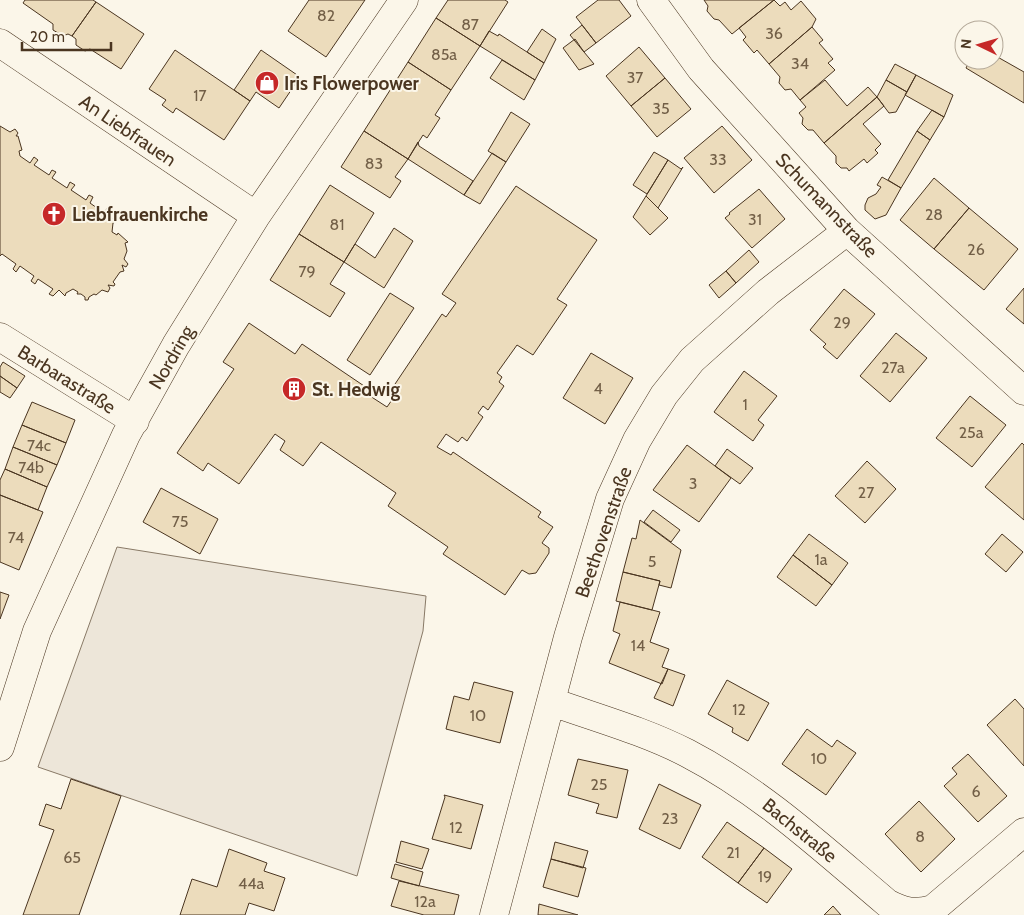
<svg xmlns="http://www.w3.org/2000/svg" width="1024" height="915" viewBox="0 0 1024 915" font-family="Cabin,sans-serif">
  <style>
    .green { fill: #ede6d9; stroke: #887966 }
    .building { fill: #ecdcbc; stroke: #4a3520 }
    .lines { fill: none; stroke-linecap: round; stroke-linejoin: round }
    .minor-casing { stroke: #4a3520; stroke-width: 29 }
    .minor { stroke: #fbf6e9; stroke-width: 28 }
    .labels { text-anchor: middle; stroke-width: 4; stroke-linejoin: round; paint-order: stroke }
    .number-label { font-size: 16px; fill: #725f47 }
    .poi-label { font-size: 19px; font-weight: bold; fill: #4a3520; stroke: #fbf6e9; text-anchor: start }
    .street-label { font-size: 19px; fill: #4a3520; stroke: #fbf6e9 }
  </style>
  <rect width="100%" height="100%" fill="#fbf6e9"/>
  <path class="green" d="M117,547L426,596L423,631L357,876L38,767Z"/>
  <path class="building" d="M25,0H93L96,2L72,36L68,34L63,36L53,30V24L23,3Z
    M309,0H365L326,57L288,31Z
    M448,0H505L508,2L480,46L436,18Z
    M598,0H619L631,16L596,43L576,17Z
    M704,0H774L732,34L719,20L714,19L707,11L708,6Z
    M774,0L780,6L785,2L791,10L801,1L816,19L812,27L769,64L757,50L754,53L743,40L746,37L739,28Z
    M96,2L144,34L121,69L90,49L85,51L76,45V39L72,36Z
    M436,18L480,46L451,90L408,62Z
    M582,25L596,43L584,52L570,35Z
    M812,27L823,40L819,43L833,59L828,63L835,70L800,100L791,89L785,90L779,83L780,77L769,64Z
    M542,29L556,39L544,63L527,52Z
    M489,31L498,36L499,34L544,63L535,80L480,46Z
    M575,39L584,52L594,64L579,70L563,48Z
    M639,47L665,78L631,106L606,76Z
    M175,50L250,101L224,140L176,108L173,113L162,105L166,100L149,89Z
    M261,50L300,77L279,108L256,92L250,101L234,90Z
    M994,55L1024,72V103L966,68L970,60H994Z
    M502,60L535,80L524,100L490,78Z
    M408,62L451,90L435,115L440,118L427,138L423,135L408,159L364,131Z
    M895,64L916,75L907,92L886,80Z
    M916,75L953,95L944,117L905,95Z
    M665,78L691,109L657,137L631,106Z
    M825,80L847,106L868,87L877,97L824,143L813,130H808L802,124L803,118L799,113L806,107L800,100Z
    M886,80L907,92L896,112L889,113L877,97Z
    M877,97L884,106L863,124L881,144L875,150L878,153L867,163L864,159L849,171L847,168H841L836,163V156L824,143Z
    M932,110L944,117L930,140L917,131Z
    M511,112L530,124L506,162L488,151Z
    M0,126L10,132L15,129L18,133L16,136H18L22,150L19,151L20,156L30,163L34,157L38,160L34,165L49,175L52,170L56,172L52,178L67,188L70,182L75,185L71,190L86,200L89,195L93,197L90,203L104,213L108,207L111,210L108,217L114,219L115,222L113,223L112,232L117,235L118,233L128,242L125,243L127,251L124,259L128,264L126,267L122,265L124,271L120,272L113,282L115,284L114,286L108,285L110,288L108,292L102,290L96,295L94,294L89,297L88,300H85V297L81,294H77L78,292L73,289L66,293L65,296L59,290L53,296L49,294L53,289L38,279L35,284L31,281L34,276L20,266L16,272L13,269L16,264L2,254L0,256Z
    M722,126L752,160L714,193L684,158Z
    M364,131L408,159L395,177L401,181L390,198L341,167Z
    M917,131L930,140L901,188L888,180Z
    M418,142L419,146L473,181L464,195L408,159Z
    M654,152L668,160L647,194L633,185Z
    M492,153L506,162L480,204L464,195Z
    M668,160L681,169L683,167L658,208L646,196Z
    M882,177L901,188L886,215L875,219L865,210V205L868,198L876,194L881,187L877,185Z
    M934,178L969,208L934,249L900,220Z
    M330,185L374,213L344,262L299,234Z
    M516,186L597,240L557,299L567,305L533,355L517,345L497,373L502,377L499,382L504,386L488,410L483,406L478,413L483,417L467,441L462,437L458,442L446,434L437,447L451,455L453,452L541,512L538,517L553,527L542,543L549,548V553L536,573L529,574L522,570L505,595L443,554L448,547L388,506L396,493L321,442L303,466L280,450L285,441L275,434L239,484L208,463L203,471L177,453L234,369L223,362L249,323L295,354L302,344L373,392L370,396L387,407L394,397L389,393L442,314L446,317L456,303L442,294Z
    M759,189L785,219L752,248L725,218L730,214L729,213Z
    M646,196L668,218L650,235L633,217Z
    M969,208L1018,249L984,290L934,249Z
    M394,228L413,241L384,288L344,262L355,244L375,258Z
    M299,234L344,262L330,284L345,293L330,317L270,280Z
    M749,250L759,262L736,283L726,271Z
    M726,271L736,283L719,298L709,285Z
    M1024,288V324L1006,309Z
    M844,289L875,314L837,359L823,347L826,344L810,330Z
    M390,293L414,308L370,375L347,360Z
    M896,333L927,358L890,402L860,376Z
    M591,353L633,378L605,424L563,398Z
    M3,362L25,376L17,388L0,376V367Z
    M744,371L777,396L758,420L764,425L753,441L714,412Z
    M0,376L17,388L10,398L0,392Z
    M970,396L1006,425L972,467L936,438Z
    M32,402L75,420L66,443L22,425Z
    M22,425L66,443L57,465L13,447Z
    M1022,443L1024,445V520L985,487Z
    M687,445L731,478L699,522L653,490Z
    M13,447L57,465L47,487L5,469Z
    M727,449L753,468L740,484L715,466Z
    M867,461L896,489L865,523L835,496Z
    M5,469L47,487L38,510L0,495V480Z
    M161,488L218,519L200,554L143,522Z
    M0,495L43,512L19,570L0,562Z
    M653,510L680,530L671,542L644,522Z
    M640,520L681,550L671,588L659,585L660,581L623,572L632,538L636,539Z
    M809,534L848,563L832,585L793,555Z
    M1002,534L1023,552L1006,572L985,554Z
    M793,555L832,585L816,606L777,577Z
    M623,572L660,581L652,610L616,601Z
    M0,592L9,595L0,619Z
    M620,602L660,612L650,642L669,649L662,667L668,669L662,684L609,663L620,634L613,631Z
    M668,669L685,675L673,706L654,698Z
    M727,680L769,703L748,741L732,732L733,728L708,714Z
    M474,682L513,692L500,743L446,729L454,696L469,700Z
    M1015,699L1024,709V766L987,725Z
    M807,729L832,747L837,740L856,753L826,795L782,764Z
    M968,754L1007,796L978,822L944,786L957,774L952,768Z
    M578,759L628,770L617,818L596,813L599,804L568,795Z
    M71,779L121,796L79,915H23L54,830L39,825L46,804L61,809Z
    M659,784L701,805L680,849L639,829Z
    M444,795L483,805L471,849L432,839L445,797Z
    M919,801L955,839L921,872L885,834Z
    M727,822L764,848L738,883L702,857Z
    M401,841L429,849L422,869L396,862Z
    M555,842L588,851L583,868L551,859Z
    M764,848L792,869L767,903L738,883Z
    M229,849L267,863L264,871L285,878L274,911L249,903L245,915H180L192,879L217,887Z
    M551,859L586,868L578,897L543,887Z
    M395,864L423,872L419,886L391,878Z
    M399,881L459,895L454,915H424L391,906Z
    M539,904L578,915H538Z
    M833,906L841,915H824Z"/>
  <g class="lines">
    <g class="minor-casing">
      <path id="minor" d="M651,0L701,69L847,231L1024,391
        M0,43L256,216
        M0,337L135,421
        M552,702C597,718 644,731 687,753C762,792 823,849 887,903C904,912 914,914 933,909L1024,832
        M0,747L37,631L126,435L176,345L256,216L404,0
        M494,915L568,637L610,499L637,440L664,395L692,360L768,292L847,231"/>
    </g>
    <use href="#minor" class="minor"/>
  </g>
  <defs>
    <g id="shop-disc" transform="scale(1.25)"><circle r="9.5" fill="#c62828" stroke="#fbf6e9"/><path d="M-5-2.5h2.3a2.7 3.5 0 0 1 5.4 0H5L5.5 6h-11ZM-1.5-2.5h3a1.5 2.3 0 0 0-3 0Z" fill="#fff"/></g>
    <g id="church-disc" transform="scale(1.25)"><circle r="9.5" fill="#c62828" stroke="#fbf6e9"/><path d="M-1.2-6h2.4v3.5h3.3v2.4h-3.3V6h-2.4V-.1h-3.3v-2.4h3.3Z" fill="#fff"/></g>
    <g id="building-disc" transform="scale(1.25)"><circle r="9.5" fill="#c62828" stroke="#fbf6e9"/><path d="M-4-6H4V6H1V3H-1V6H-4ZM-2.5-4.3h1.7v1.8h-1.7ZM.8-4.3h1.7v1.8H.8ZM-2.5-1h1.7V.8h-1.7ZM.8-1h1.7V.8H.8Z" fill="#fff"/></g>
  </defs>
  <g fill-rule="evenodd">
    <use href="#shop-disc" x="267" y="83"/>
    <use href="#church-disc" x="54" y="214"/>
    <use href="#building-disc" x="294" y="389"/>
  </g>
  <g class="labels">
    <g class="number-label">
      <text x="326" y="21">82</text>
      <text x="470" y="30">87</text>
      <text x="774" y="39">36</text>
      <text x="444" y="60">85a</text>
      <text x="800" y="69">34</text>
      <text x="635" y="83">37</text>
      <text x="200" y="101">17</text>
      <text x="661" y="114">35</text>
      <text x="718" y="165">33</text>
      <text x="374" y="169">83</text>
      <text x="934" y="220">28</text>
      <text x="755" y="225">31</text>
      <text x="337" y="230">81</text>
      <text x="976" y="255">26</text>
      <text x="307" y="277">79</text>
      <text x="842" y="328">29</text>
      <text x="893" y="373">27a</text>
      <text x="598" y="394">4</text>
      <text x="745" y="410">1</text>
      <text x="971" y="438">25a</text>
      <text x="39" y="451">74c</text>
      <text x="31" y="473">74b</text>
      <text x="693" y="489">3</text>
      <text x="866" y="498">27</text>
      <text x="180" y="527">75</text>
      <text x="16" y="543">74</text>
      <text x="821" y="565">1a</text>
      <text x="652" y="567">5</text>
      <text x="638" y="651">14</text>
      <text x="739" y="715">12</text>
      <text x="478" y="721">10</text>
      <text x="819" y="764">10</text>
      <text x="599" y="790">25</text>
      <text x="976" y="797">6</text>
      <text x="670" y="824">23</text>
      <text x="456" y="833">12</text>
      <text x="920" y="842">8</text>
      <text x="733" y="858">21</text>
      <text x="72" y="863">65</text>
      <text x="765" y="882">19</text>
      <text x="251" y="889">44a</text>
      <text x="425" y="907">12a</text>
    </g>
    <g class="poi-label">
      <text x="284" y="90">Iris Flowerpower</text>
      <text x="72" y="221">Liebfrauenkirche</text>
      <text x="312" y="396">St. Hedwig</text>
    </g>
    <g class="street-label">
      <text transform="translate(128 130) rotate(34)" y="7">An Liebfrauen</text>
      <text transform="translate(827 205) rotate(46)" y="7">Schumannstraße</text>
      <text transform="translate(171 357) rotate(-60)" y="7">Nordring</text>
      <text transform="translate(67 379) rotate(32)" y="7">Barbarastraße</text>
      <text transform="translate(603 532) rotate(-71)" y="7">Beethovenstraße</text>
      <text transform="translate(800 830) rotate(39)" y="7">Bachstraße</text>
    </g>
  </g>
  <g transform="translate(979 45) rotate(275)"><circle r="24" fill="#fbf6e9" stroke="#b4a999"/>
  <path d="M0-4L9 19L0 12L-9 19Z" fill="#c62828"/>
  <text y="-8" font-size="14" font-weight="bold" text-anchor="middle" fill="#4a3520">N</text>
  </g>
  <path d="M22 42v8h89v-8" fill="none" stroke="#4a3520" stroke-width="2.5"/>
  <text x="30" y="42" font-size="15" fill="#4a3520" stroke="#fbf6e9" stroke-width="4" paint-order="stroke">20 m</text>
</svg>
